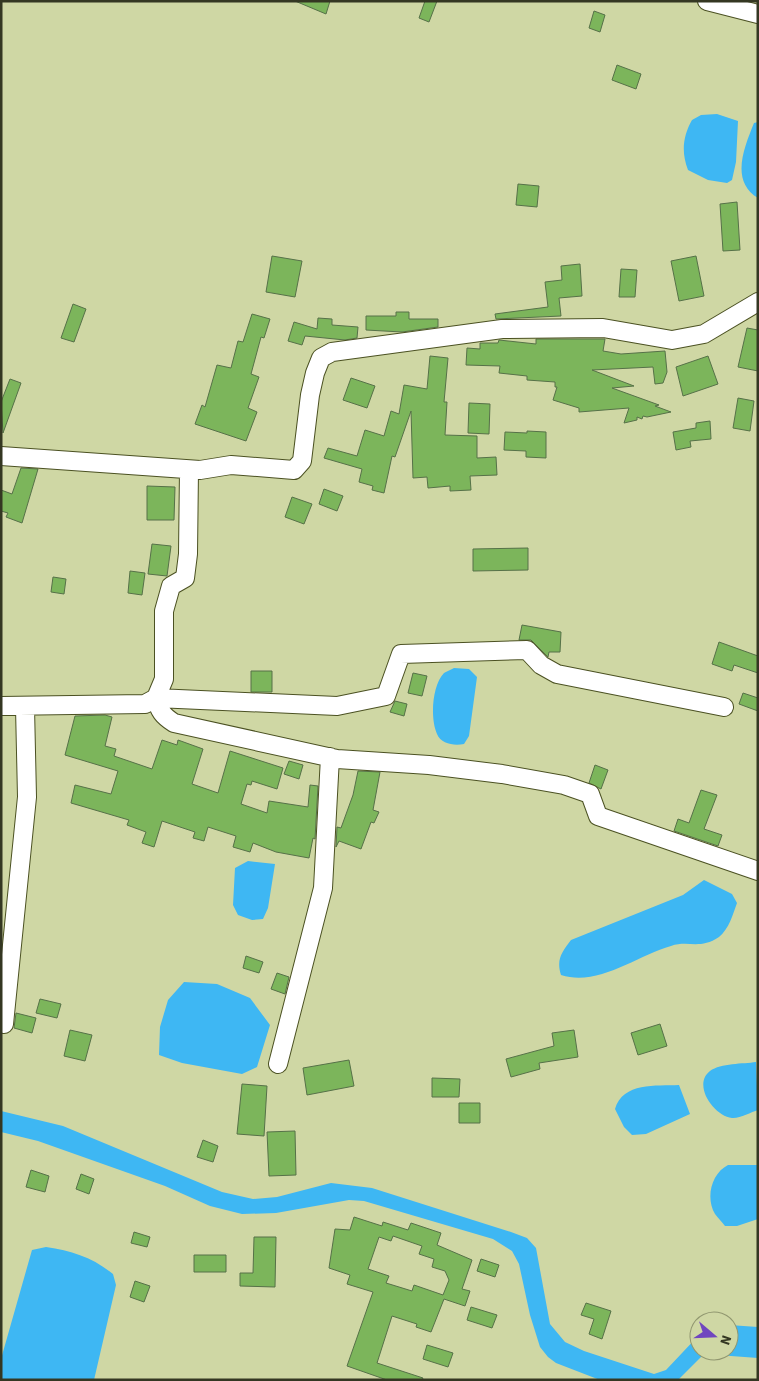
<svg xmlns="http://www.w3.org/2000/svg" width="759" height="1381" viewBox="0 0 759 1381" font-family="'Source Sans 3',sans-serif">
  <style>
    .water { fill: #3eb7f3 }
    .building { fill: #7cb55b; stroke: #567148; fill-rule: evenodd }
    .lines { fill: none; stroke-linecap: round; stroke-linejoin: round }
    .street-casing { stroke: #4b5122; stroke-width: 20 }
    .street { stroke: #fff; stroke-width: 18 }
  </style>
  <rect width="100%" height="100%" fill="#cfd7a4"/>
  <path class="water" d="M717,114L738,121L736,162L732,180L727,183L708,180L688,170C681,152 683,136 692,120L701,115Z
    M758,122V198C730,181 744,148 754,123Z
    M454,668L469,669L477,677L469,736L464,744C454,746 441,744 437,734C430,719 432,685 444,673C447,671 451,670 454,668Z
    M248,861L275,864L268,908L263,919L252,920L238,915L233,905L235,868Z
    M704,880L732,894L737,903C733,914 729,929 719,937C700,950 688,940 671,946C636,956 598,987 561,975C556,959 562,952 571,940L683,895Z
    M184,982L217,984L250,998L270,1025L257,1067L242,1074L182,1063L159,1055L160,1027L168,1000Z
    M756,1062L758,1110C751,1112 739,1119 732,1118C714,1116 692,1085 710,1071C721,1063 743,1064 756,1062Z
    M679,1085L690,1114L646,1134L632,1135L624,1127L615,1109C623,1082 656,1086 679,1085Z
    M1,1111L63,1126L222,1192L253,1199L277,1197L331,1183L372,1188L511,1232L527,1238L536,1248L550,1324L565,1342L584,1351L654,1374L666,1370L699,1335V1351H729V1325L758,1327V1358L704,1354L678,1380H600L556,1363L548,1357L540,1347L530,1315L519,1264L512,1251L493,1239L364,1201L349,1200L276,1213L242,1214L210,1206L165,1186L38,1141L1,1132Z
    M728,1165H758V1219L737,1226H725C722,1222 718,1218 715,1214C705,1197 712,1173 728,1165Z
    M46,1247C72,1251 92,1257 113,1274L116,1285L94,1380H1V1359L32,1250Z"/>
  <path class="building" d="M295,1H330L326,14Z
    M425,1H437L429,22L419,18Z
    M594,11L605,15L600,32L589,28Z
    M617,65L641,74L636,89L612,80Z
    M518,184L539,186L537,207L516,205Z
    M737,202L740,250L723,251L720,204Z
    M272,256L302,261L295,297L266,292Z
    M696,256L704,296L679,301L671,261Z
    M580,264L582,296L559,298L561,316L496,319L495,314L548,307L545,282L562,280L561,266Z
    M621,269L637,270L635,297H619Z
    M73,304L86,309L74,342L61,338Z
    M396,312H409V319H438V327L402,332L366,330V316H396Z
    M252,314L270,319L264,338L261,337L251,374L259,377L248,408L257,412L246,441L195,424L202,405L205,407L217,365L231,368L238,341L243,342Z
    M318,318L332,319V325L358,327L357,338L345,340L305,336L302,345L288,341L294,322L317,329Z
    M747,328L758,330V371L738,367Z
    M536,339H605L603,351L621,354L665,351L667,372L663,383L655,384L653,367L592,370L634,386L612,388L659,405L655,406L671,412L647,417L643,416L642,419L637,417V420L624,423L629,408L579,412V408L553,400L557,387H555V382L527,380V376L499,373L500,366L466,365L467,348L480,349V343H498L499,340L536,344Z
    M430,356L448,358L444,402H447L445,435L477,436V458L496,457L497,475L470,476L471,490L450,491V486L428,488L427,477L413,478L411,411L395,457L392,456L384,493L372,490L373,486L359,482L362,469L324,458L328,448L357,456L365,430L384,436L391,411L399,414L404,385L427,389Z
    M708,356L718,384L683,396L676,367Z
    M351,378L375,386L367,408L343,400Z
    M10,379L21,383L3,433L1,402Z
    M738,398L754,401L750,431L733,428Z
    M469,403L490,404L489,434L468,433Z
    M710,421L711,439L690,441L691,447L676,450L673,432L696,428V423Z
    M527,431L546,432V458L526,457V451L504,450L505,432L527,433Z
    M21,468L38,469L22,523L6,517L8,513L1,511V490L12,494Z
    M147,486L175,487L174,520H147Z
    M324,489L343,496L337,511L319,504Z
    M292,497L312,504L304,524L285,517Z
    M152,544L171,546L167,576L148,574Z
    M528,548V570L473,571V549Z
    M130,571L145,573L142,595L128,593Z
    M53,577L66,579L64,594L51,592Z
    M522,625L561,632L560,652H549L548,657L531,640H519Z
    M719,642L758,656V673L734,665L732,671L712,664Z
    M251,671H272V692H251Z
    M413,673L427,676L422,696L408,693Z
    M743,693L758,698V711L739,704Z
    M395,701L407,704L404,716L390,712Z
    M105,715L112,717L105,746L116,749L114,756L152,769L162,740L177,745L178,740L203,749L192,784L218,793L230,751L283,768L277,789L252,781L251,785L247,784L241,804L267,813L269,801L308,807L310,785L318,786L315,839L313,838L309,858L276,852L253,843L250,852L233,847L236,836L208,827L204,841L193,838L195,832L162,821L154,847L142,843L146,832L127,825L129,820L71,803L75,785L111,794L118,771L65,755L75,716Z
    M289,761L303,765L299,779L284,774Z
    M595,765L608,770L601,789L589,783Z
    M358,771L380,772L373,810L379,812L374,823L371,822L361,849L339,841L336,847L337,827L341,828L353,795Z
    M701,790L717,795L704,829L722,835L718,846L674,831L678,819L689,823Z
    M246,956L263,962L259,973L243,968Z
    M277,973L289,977L285,994L271,989Z
    M40,999L61,1004L57,1018L36,1013Z
    M16,1013L36,1018L32,1033L14,1028Z
    M660,1024L667,1046L638,1055L631,1033Z
    M70,1030L92,1035L85,1061L64,1056Z
    M574,1030L578,1057L539,1063L540,1069L511,1077L506,1059L554,1046L552,1033Z
    M349,1060L354,1086L307,1095L303,1068Z
    M432,1078L460,1079L459,1097H432Z
    M242,1084L267,1086L264,1136L237,1134Z
    M459,1103H480V1123H459Z
    M295,1131L296,1175L269,1176L267,1132Z
    M203,1140L218,1146L213,1162L197,1157Z
    M31,1170L49,1176L45,1192L26,1187Z
    M81,1174L94,1179L89,1194L76,1189Z
    M354,1217L382,1226L383,1222L408,1230L411,1223L441,1233L437,1245L472,1260L462,1289L470,1291L465,1306L444,1299L431,1332L416,1327L417,1324L392,1316L377,1363L423,1378L422,1380H387L347,1366L373,1292L347,1284L350,1275L329,1268L335,1229L350,1230ZM393,1236L422,1246L419,1254L434,1259L432,1267L445,1271L449,1280L443,1295L414,1285L412,1291L386,1283L389,1276L368,1269L379,1237L391,1241Z
    M134,1232L150,1237L147,1247L131,1243Z
    M254,1237H276L275,1287L240,1286V1273H253Z
    M194,1255H226V1272H194Z
    M481,1259L499,1265L495,1277L477,1271Z
    M135,1281L150,1286L144,1302L130,1297Z
    M586,1303L611,1311L602,1339L589,1334L594,1319L581,1315Z
    M471,1307L497,1315L492,1328L467,1320Z
    M427,1345L453,1353L448,1367L423,1359Z"/>
  <g class="lines">
    <g class="street-casing">
      <path id="street" d="M707,1L758,14
        M1,456L200,470L231,465L294,470L302,461L310,395L315,373L321,358L332,352L502,329L603,328L672,340L704,334L758,302
        M1,706L145,704L156,698L164,679V611L171,586L185,578L188,554L189,470
        M724,707L557,674L541,665L527,650L401,654L386,696L337,706L156,698C159,711 163,716 174,723L337,759L429,765L502,774L564,785L590,794L598,816L758,871
        M4,1024L27,797L25,707
        M278,1064L323,888L330,757"/>
    </g>
    <use href="#street" class="street"/>
  </g>
  <rect width="759" height="1381" fill="none" stroke="#343722" stroke-width="5"/>
  <g transform="translate(714 1336) rotate(109)"><circle r="24" fill="#cfd7a4" stroke="#919770"/>
  <path d="M0-4L9 19L0 12L-9 19Z" fill="#7046bf"/>
  <text y="-8" font-size="14" font-weight="bold" text-anchor="middle" fill="#343722">N</text>
  </g>
</svg>
